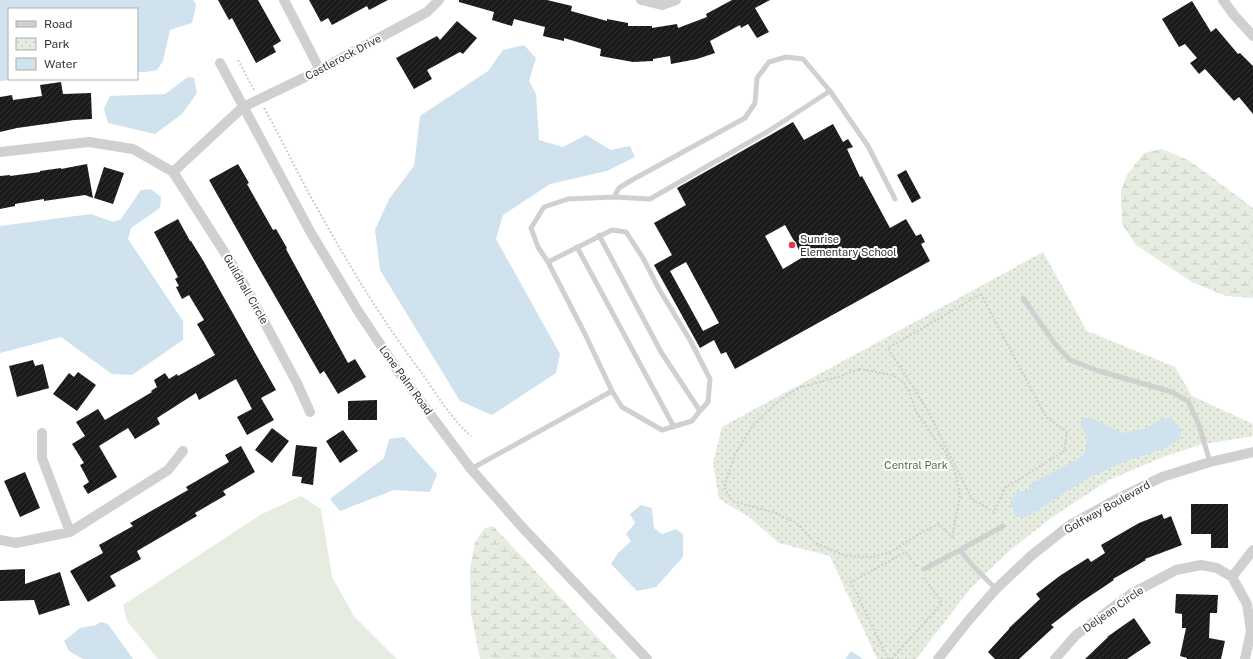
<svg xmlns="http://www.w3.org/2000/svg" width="1253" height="659" viewBox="0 0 1253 659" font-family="'Public Sans',sans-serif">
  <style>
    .green { fill: #e6ecdf }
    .wetland { fill: url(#wetland-marsh) }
    .park { fill: url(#park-dots) }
    .water { fill: #cfe2ee }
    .building { fill: url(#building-hatch); fill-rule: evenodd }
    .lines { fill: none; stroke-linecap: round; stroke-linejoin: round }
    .path { stroke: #cdcdcd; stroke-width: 2; stroke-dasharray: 2 2; stroke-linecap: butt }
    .lane { stroke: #d0d0d0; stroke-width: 5 }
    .street { stroke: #d0d0d0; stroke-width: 10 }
    .poi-dot { fill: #e63946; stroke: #fff; stroke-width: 1.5 }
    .labels { text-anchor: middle; stroke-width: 4; stroke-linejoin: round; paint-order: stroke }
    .street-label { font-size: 11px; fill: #333; stroke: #fff }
    .poi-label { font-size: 11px; fill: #333; stroke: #fff; text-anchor: start }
    .park-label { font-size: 11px; fill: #56703f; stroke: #fff }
  </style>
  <defs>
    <pattern id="wetland-marsh" width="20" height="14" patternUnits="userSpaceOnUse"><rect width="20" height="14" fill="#e6ecdf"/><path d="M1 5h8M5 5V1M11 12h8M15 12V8" fill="none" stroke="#c6cbc0"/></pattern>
    <pattern id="park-dots" width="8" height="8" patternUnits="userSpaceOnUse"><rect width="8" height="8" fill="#e6ecdf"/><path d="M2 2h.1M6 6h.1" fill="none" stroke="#c6cbc0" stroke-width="1.8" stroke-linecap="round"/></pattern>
    <pattern id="building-hatch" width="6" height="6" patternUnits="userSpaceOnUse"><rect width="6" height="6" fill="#1a1a1a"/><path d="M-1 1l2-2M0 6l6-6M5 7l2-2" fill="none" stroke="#333"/></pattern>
  </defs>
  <rect width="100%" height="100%" fill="#fff"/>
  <path class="green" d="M301,496L321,509L332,577L354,616L397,659H158L127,621L123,605L260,515Z"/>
  <path class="wetland" d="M1162,149L1190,161L1253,208V298L1226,296L1192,282L1136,245L1122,224L1121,191L1127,175L1144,153Z
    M493,526L618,659H480L471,613L470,569L475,542L485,528Z"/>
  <path class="park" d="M1043,252L1087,331L1175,367L1192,396L1253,424V436L1199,445L1163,457L1109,480L1051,518L1008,552L970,589L916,659H877L830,556L779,543L749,517L719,499L713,463L722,427Z"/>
  <path class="water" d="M0,0H193L196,5L192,23L170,30L163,61L157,70L146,72H137V9H9V79H15L0,81Z
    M524,45L536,58L529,81L536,94L539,140L563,147L586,135L611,150L630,146L635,157L607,171L550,184L503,215L496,239L560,354L556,373L492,415L460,401L380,270L375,230L389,199L414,166L420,116L488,71L503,50Z
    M188,77L194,78L197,93L182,114L155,134L108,123L104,109L110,96L165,94Z
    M151,189L161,197L160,208L131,228L128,239L183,321V340L132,375L112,374L61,337L0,353V226L91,214L113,222L121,219L141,190Z
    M1083,418L1093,419L1124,433L1147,428L1163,418L1173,419L1181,428L1180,439L1165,448L1123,462L1090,477L1028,516L1016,517L1010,501L1018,491H1028L1032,483L1083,456L1087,447L1086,437L1080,422Z
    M404,437L437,474L430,492L394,490L340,511L330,499L384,458L389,439Z
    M641,505L652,508L654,528L662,534L676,529L683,534V557L656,587L637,591L611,564L618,553L631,541L626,534L635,523L630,514Z
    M101,622L108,624L133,659H83L69,651L64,641L80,628L96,625Z
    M851,651L863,659H845Z"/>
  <path class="building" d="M218,0H258L281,41L273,46L276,52L256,63L232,18L229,20Z
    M309,0H388L369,10L367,6L332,25L328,18L321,22Z
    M459,0H547L572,6L571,11L607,21V19L628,23V26H652V28L677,24L678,28L707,17L706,14L732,0H770L755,8L769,32L757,38L748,24L741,28L740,25L710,41L715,53L697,59L671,64L670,56L653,59V61L633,62L600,56L601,49L564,38V41L543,36L545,27L514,19L512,26L492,20L494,12L459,2Z
    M1192,1L1211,32L1216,28L1238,54L1240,53L1253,66V114L1239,97L1234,101L1205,69L1199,74L1190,63L1197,58L1185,44L1179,47L1162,19Z
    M457,21L477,38L463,54L460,52L427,70L432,79L414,89L396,58L437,36L440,40Z
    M61,82L63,94L91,93L92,119L74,120L17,128L0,132V97L12,95L13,100L42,96L40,85Z
    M793,122L804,140L833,124L843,142L848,139L853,147L847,149L860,177L862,176L890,228L906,219L916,236L921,234L925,242L921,244L930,261L735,369L726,352L721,354L714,340L700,348L654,265L672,255L654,223L686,205L677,188ZM785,225L803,257L783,269L765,236ZM686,262L719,323L703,331L670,271Z
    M87,164L93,198L85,195L44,201V199L15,204V206L0,209V176L10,175V176L40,172V171L61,168V169Z
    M238,164L249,183L247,184L273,230L276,229L287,248L286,249L298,271L348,363L355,359L366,377L338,394L324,371L320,374L257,265L209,180Z
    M104,167L124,173L113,204L94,198Z
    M906,170L921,198L912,203L897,175Z
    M178,219L190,241H191L204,262L276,390L261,398L274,420L247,435L237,417L252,409L236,379L199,400L196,393L157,418L160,424L135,439L128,428L99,446L117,477L88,494L83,486L89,482L80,465L84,463L72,444L85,436L76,422L98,409L105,420L152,392L151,391L157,387L154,380L165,373L169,379L177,374L178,376L215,355L197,324L204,320L189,295L182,299L176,287L179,286L175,279L178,277L154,232Z
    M33,360L35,366L43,364L49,388L17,397L9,366Z
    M78,372L96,385L77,411L53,394L69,373L74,377Z
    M377,400V420H348V401Z
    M272,428L289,441L272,463L255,450Z
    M343,430L358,451L340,463L326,441Z
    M296,445L317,447L313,485L301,483L302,477L292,476Z
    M241,446L255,472L223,491L226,495L195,513L197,516L137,551L141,559L110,576L116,586L88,602L70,571L103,553L99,545L133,526L130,523L188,490L186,487L229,462L225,455Z
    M25,472L40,508L20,517L4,481Z
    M1191,504H1228V548H1211V534H1191Z
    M1162,514L1164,519L1171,516L1182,545L1145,559L1146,560L1113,579L1114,580L1081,602L1051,625L1054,627L1019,659H995L988,652L1009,629V628L1040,599L1036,594L1061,575L1088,558L1091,562L1105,553L1101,545L1139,523Z
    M25,569V584L60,572L70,605L39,615L34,600L0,601V570Z
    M1176,594L1218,595L1217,613H1210L1209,638L1225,641L1221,659H1187V658L1180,656L1186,628H1182V614L1175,613Z
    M1134,618L1151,643L1127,659H1085L1108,637H1107Z"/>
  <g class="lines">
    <path class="path" d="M238,60L254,90
      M264,108C283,141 298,175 317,208C348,264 382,320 421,372C436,393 451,419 471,436
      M981,294L1046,417L1067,432L1064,451L1005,488L994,512L972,499L927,409L888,348Z
      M859,369L893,375L903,382L909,392L916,412L936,440L945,451L955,471L960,496L952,537L939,524L919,534L891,552L873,557L846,556L815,543L798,524L776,513L732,501L724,487L735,454L754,424L776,403L798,388L838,377Z
      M888,659L851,582L906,552L917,567
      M892,659L942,603L923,576"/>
    <path class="lane" d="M830,91L868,146L895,199
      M614,197L619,188L632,180L745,118L755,103L757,78L769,62L786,57L803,59L830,91L767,132L650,199L614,197L568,199L544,207L531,228L538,247L548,262L585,334L612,391L622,407L662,430L692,421L700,411
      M577,247L674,427
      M548,262L612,230L626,232L643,258L659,289L690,340L710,379L708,402L700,411L661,352L599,235
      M1023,298L1055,344L1070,360L1099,371L1172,392L1188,401L1199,425L1210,462
      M471,469L612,391
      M924,569L960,550
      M996,589L973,566L960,550L1003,526"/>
    <path class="street" d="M284,0L320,70
      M641,0L662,5L676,0
      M1223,0L1234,15L1253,36
      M220,63L311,233L358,311L398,371L471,469L522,527L647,659
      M0,152L89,142L133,149L173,172L239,275L297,383L310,412
      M173,172L243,107L320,70L427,12L439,0
      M42,433V458L70,532
      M0,540L16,543L70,532L168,470L183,451
      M1232,577L1253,550
      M938,659L968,621L996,589L1032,555L1070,525L1119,498L1162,477L1210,462L1253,452
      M1055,659L1076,635L1131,594L1176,570L1201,565L1217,568L1232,577L1247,604L1251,631L1245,659"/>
  </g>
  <circle class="poi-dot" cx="792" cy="245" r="4"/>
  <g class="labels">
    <g class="street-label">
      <text transform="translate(343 57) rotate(-28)" y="4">Castlerock Drive</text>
      <text transform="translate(246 289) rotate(60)" y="4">Guildhall Circle</text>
      <text transform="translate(406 380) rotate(54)" y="4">Lone Palm Road</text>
      <text transform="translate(1107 507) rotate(-29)" y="4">Golfway Boulevard</text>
      <text transform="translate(1113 609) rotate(-35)" y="4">Deljean Circle</text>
    </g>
    <g class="poi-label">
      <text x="800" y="243">Sunrise<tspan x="800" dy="13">Elementary School</tspan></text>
    </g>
    <g class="park-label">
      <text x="916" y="469">Central Park</text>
    </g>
  </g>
  <rect x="8" y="8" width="130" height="72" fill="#ffffff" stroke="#adadad"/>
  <rect x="16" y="21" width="20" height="6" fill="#d0d0d0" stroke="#adadad"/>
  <text x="44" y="28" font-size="12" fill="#333333">Road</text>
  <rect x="16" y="38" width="20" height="12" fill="url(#park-dots)" stroke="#adadad"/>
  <text x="44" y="48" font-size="12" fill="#333333">Park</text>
  <rect x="16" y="58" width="20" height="12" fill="#cfe2ee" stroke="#adadad"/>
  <text x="44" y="68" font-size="12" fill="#333333">Water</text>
</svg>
